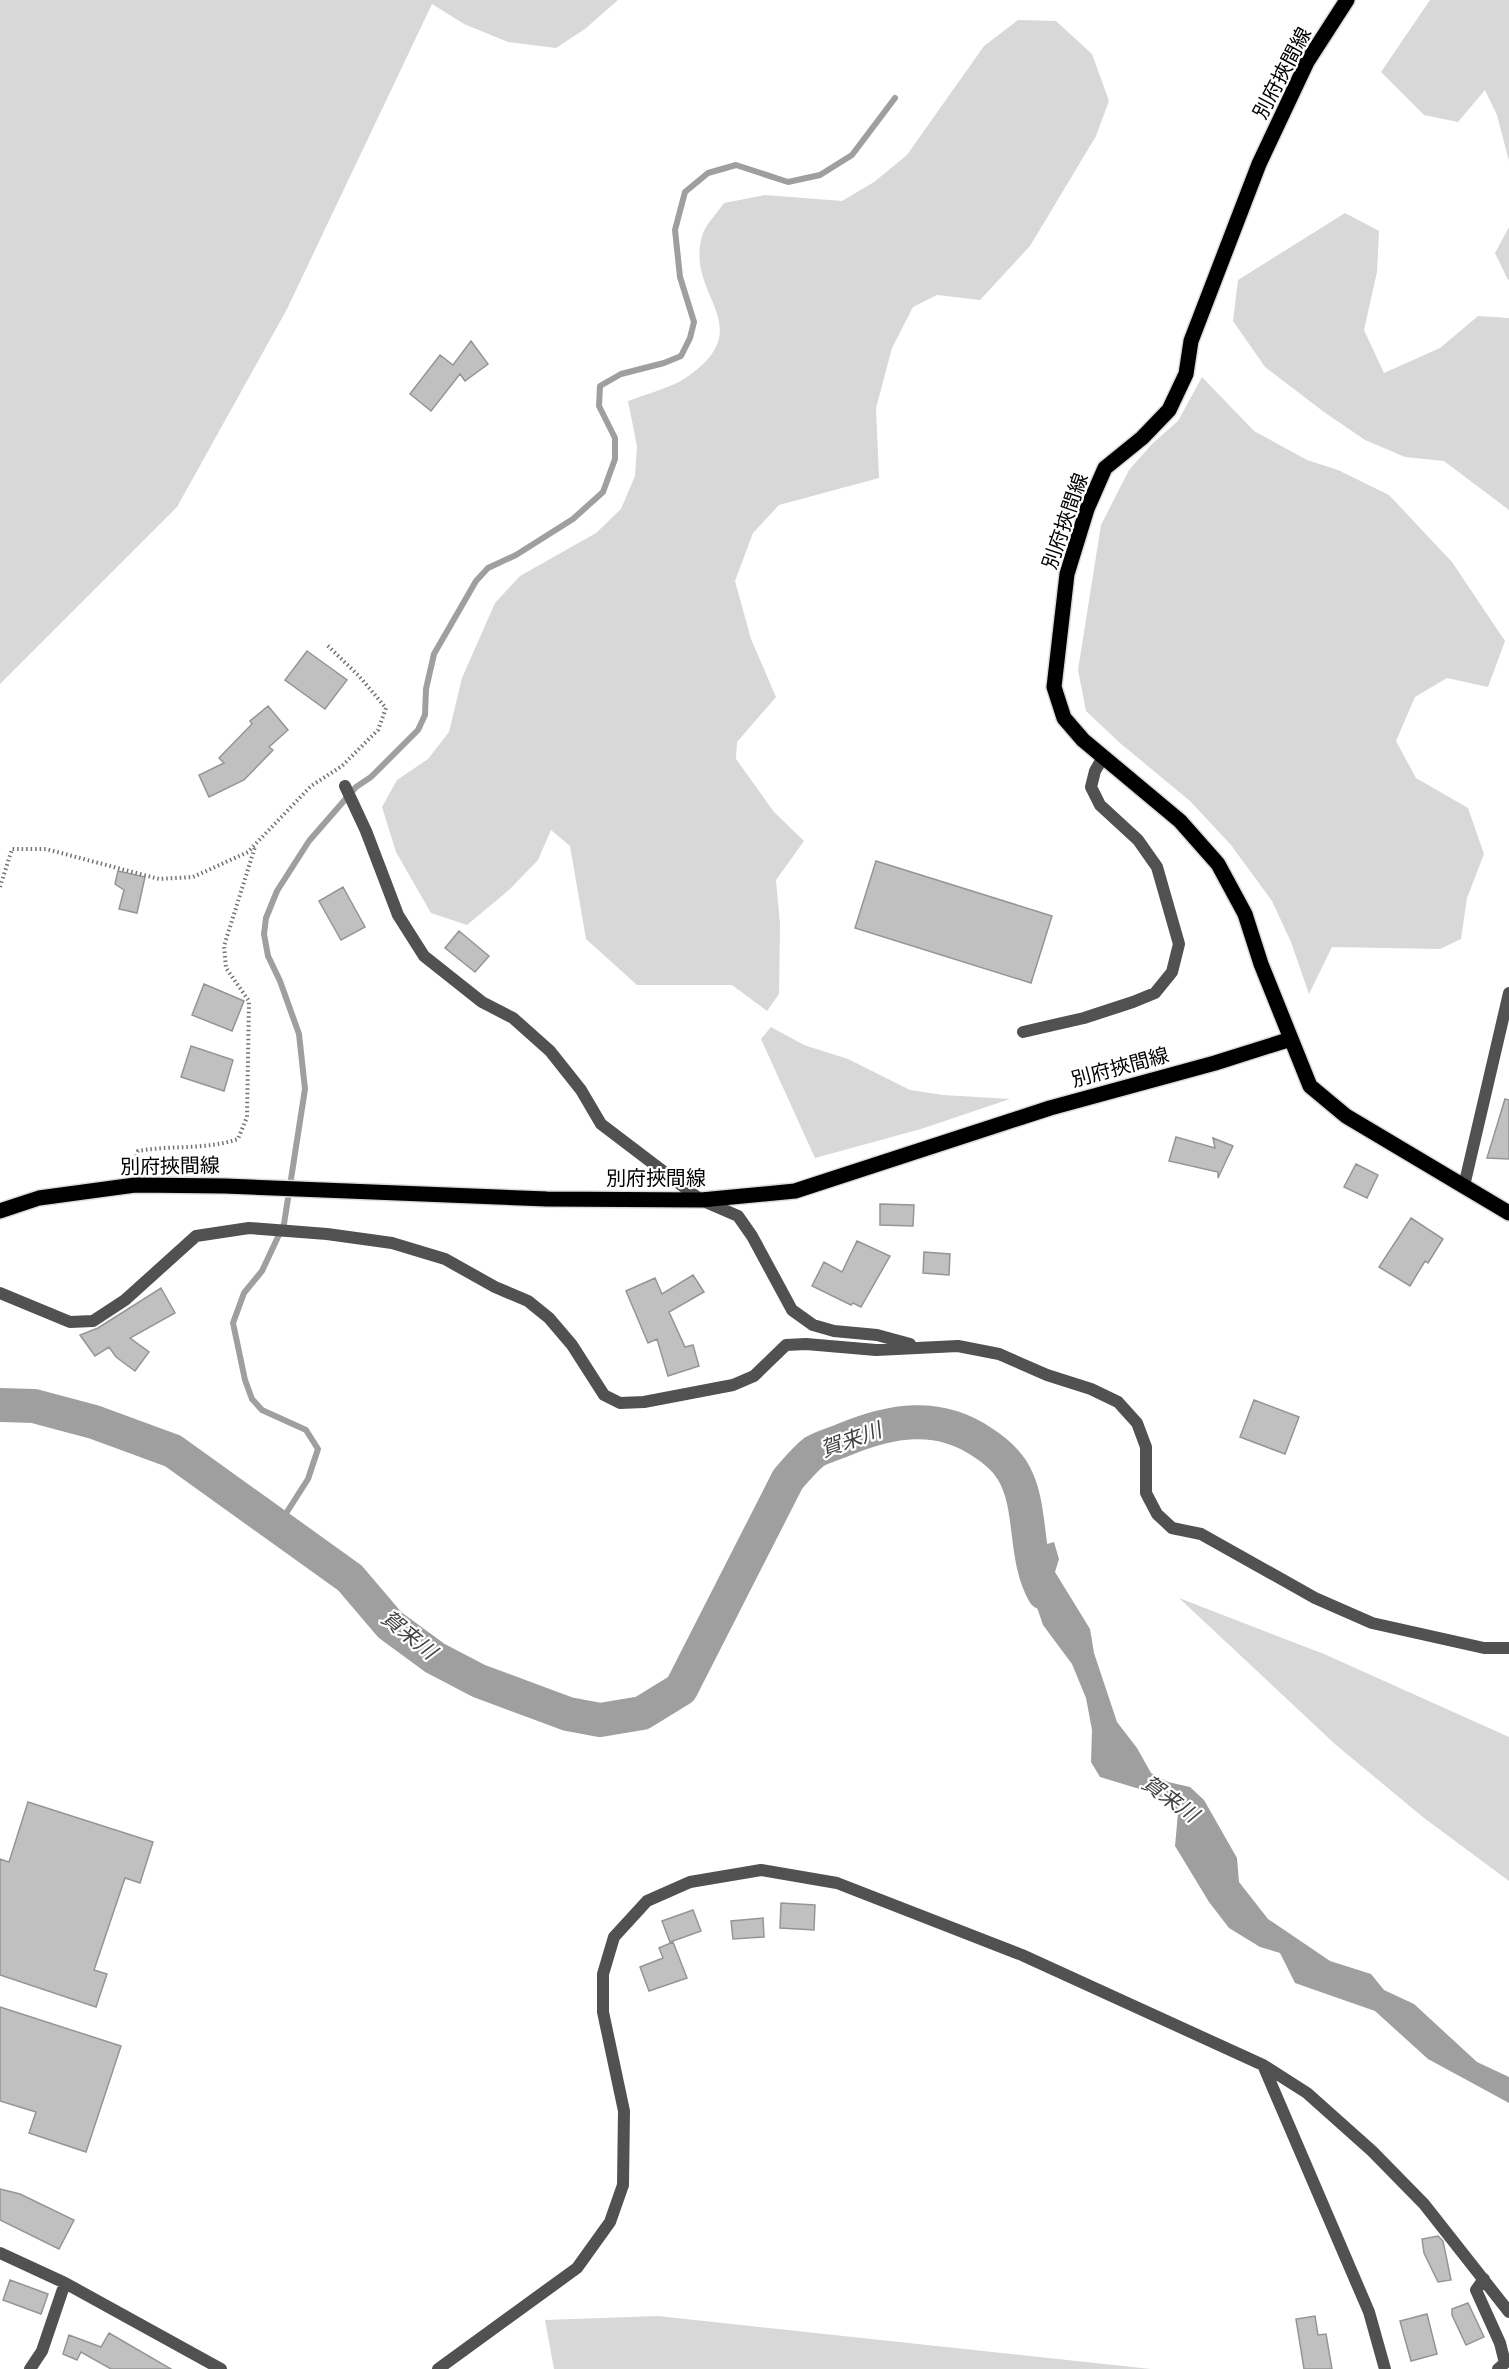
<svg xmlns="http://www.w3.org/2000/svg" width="1509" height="2369" viewBox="0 0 1509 2369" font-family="'Exo 2','Noto Sans JP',sans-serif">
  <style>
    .green { fill: #d8d8d8 }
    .water { fill: #9f9f9f }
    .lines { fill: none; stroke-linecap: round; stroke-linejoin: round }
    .stream { stroke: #9f9f9f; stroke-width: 6 }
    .river { stroke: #9f9f9f; stroke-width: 34 }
    .building { fill: #c0c0c0; stroke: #959595; stroke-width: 1.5 }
    .primary-casing { stroke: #dbdbdb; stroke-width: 18 }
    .path { stroke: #737373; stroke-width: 4; stroke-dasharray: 1.5 3; stroke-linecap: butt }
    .minor { stroke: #515151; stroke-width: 12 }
    .primary { stroke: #000; stroke-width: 15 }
    .labels { text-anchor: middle; stroke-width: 4.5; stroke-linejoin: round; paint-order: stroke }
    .street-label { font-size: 20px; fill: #000; stroke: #fff }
    .water-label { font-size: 21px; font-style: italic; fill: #404040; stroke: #fff }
  </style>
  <rect width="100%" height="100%" fill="#fff"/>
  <path class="green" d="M0,0H618L585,29L556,48L508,42L464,24L432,4L287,309L177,507L0,684Z
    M1430,0H1509V161L1497,115L1485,90L1458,122L1424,115L1381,72Z
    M1018,20L1056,21L1092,54L1109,101L1096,136L1030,246L980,300L937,295L913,307L892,348L876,408L879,478L779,505L753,533L735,581L751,639L776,697L737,742L736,759L774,812L804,841L776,880L780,924L779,994L767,1011L732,985H637L586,939L570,846L551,830L538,860L509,890L467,925L431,913L396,852L382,807L397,780L428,759L449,732L462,678L495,603L520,576L596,533L621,509L635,476L637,446L628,401C646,394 671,388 687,377C762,325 682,295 703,233C707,223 718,212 724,203L765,195L842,201L874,182L907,155L984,46Z
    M1345,213L1379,231L1377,272L1364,330L1384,373L1440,348L1478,316L1509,318V510L1444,461L1405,457L1365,440L1324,412L1265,367L1233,321L1238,280Z
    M1509,227V279L1508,280L1495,253Z
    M1202,377L1254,431L1307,460L1338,470L1389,495L1452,562L1505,641L1488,687L1447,678L1415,697L1396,741L1416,778L1468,808L1484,854L1467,898L1461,939L1440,949L1332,947L1309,994L1291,942L1272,901L1231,845L1190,801L1120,743L1086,711L1078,670L1101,525L1129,470L1153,443L1178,421Z
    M771,1027L804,1045L848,1059L910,1090L943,1095L1010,1099L921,1129L815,1158L761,1039Z
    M1179,1598L1324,1654L1509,1737V1881L1424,1818L1336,1745Z
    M658,2316L1151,2369H554L545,2320Z"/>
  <path class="water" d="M1054,1542L1059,1559L1055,1572L1090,1629L1094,1653L1117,1722L1137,1748L1151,1773L1168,1782L1190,1787L1204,1800L1237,1858L1239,1882L1268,1919L1330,1961L1371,1974L1384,1990L1414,2004L1477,2062L1509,2077V2103L1428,2059L1375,2011L1295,1983L1280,1953L1260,1947L1229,1928L1209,1902L1175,1846L1178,1813L1146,1791L1100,1777L1091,1762L1092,1730L1086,1698L1072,1664L1043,1625L1025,1572L1022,1551Z"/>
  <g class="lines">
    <path class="stream" d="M278,1526L308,1479L318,1449L306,1430L262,1410L252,1399L245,1380L233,1323L244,1293L262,1271L284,1224L305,1089L299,1034L280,981L268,956L264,934L266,918L277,891L309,841L356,787L371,777L418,730L425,715L426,689L434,654L476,581L488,568L516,555L573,519L603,492L615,459V438L599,406L600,386L621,374L664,363L681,356L690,338L694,322L680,277L675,230L685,192L708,173L736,165L788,182L820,175L852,155L895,98"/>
    <path class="river" d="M0,1405L34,1406L94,1422L173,1451L350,1578L390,1625L435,1658L479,1681L568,1714L600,1720L642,1713L681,1689L788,1479C796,1470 805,1459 814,1452C822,1447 834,1444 843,1440C891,1420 938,1412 982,1442C993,1449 1005,1459 1012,1470C1034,1505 1023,1556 1044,1593"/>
  </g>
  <path class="building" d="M471,341L488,364L465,381L460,374L431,411L410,394L440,355L453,365Z
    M307,651L347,680L325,709L285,680Z
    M268,706L288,730L269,747L273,750L244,780L209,797L199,775L224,763L219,758L252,724L250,721Z
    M876,861L1052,916L1031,983L855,928Z
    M118,871L145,877L137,913L119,909L124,890L115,884Z
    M343,887L365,927L341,940L319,901Z
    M459,931L489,956L475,972L445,948Z
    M204,984L244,1001L232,1031L192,1015Z
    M191,1046L233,1060L224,1091L181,1077Z
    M1505,1099L1509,1100V1159L1487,1158Z
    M1176,1137L1215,1148L1213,1138L1233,1146L1218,1178V1172L1169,1161Z
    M1356,1164L1378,1175L1367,1198L1344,1187Z
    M880,1204L914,1205L913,1226L880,1225Z
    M1411,1218L1443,1239L1428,1263L1425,1261L1410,1286L1379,1267Z
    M857,1241L890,1256L861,1307L853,1303L851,1305L812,1286L824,1262L842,1272Z
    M924,1252L950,1254L949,1275L923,1273Z
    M693,1275L704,1292L669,1312L685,1347L693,1345L699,1366L668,1376L657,1339L648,1343L626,1291L655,1278L662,1294Z
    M161,1288L175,1313L130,1338L149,1352L135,1371L116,1357L109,1347L95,1356L80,1335L98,1328Z
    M1254,1400L1299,1417L1285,1454L1240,1437Z
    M28,1802L153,1842L140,1883L125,1878L94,1970L107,1974L96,2007L0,1975V1859L9,1862Z
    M781,1903L815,1905L814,1930L780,1928Z
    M693,1910L701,1931L670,1942L662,1921Z
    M763,1918L764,1937L733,1939L731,1921Z
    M673,1942L687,1978L649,1991L640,1967L663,1958L659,1948Z
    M0,2007L121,2046L86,2152L29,2133L36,2112L0,2101Z
    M0,2189L20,2194L74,2220L59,2249L0,2220Z
    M1438,2236L1443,2241L1451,2280L1438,2282L1424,2253L1422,2239Z
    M10,2280L48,2294L41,2314L3,2300Z
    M1468,2303L1484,2337L1466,2345L1452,2315V2309Z
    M1427,2314L1437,2354L1411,2361L1400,2321Z
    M1315,2316L1318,2335L1326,2334L1332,2369H1304L1296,2319Z
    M109,2333L171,2369H111L81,2352L77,2360L63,2354L69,2335L101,2347Z"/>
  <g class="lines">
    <g class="primary-casing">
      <path id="primary" d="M1347,0L1307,62L1259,164L1191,341L1186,374L1169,410L1142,438L1105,468L1087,509L1067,574L1054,687L1064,718L1083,740L1180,821L1218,864L1245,914L1261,964L1310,1086L1346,1116L1509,1213
        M0,1211L39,1198L135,1185L225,1186L547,1199L701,1200L795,1191L1050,1108L1215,1063L1291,1039"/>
    </g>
    <path class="path" d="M0,887L12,849H46L159,879L193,877L248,852L311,786L342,766L378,730L386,708L359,676L326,644
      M132,1169L138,1151C171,1145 207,1150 238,1139L247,1117L249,1001L226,968L224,946L255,847"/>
    <path class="minor" d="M345,786L366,831L398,915L424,956L482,1002L513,1018L550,1051L581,1090L601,1124L701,1200L738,1216L752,1236L792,1310L813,1325L834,1331L877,1335L910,1344
      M1023,1032L1084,1018L1133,1002L1155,993L1172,972L1179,944L1157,867L1138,840L1100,805L1091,787L1095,771L1102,759
      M1464,1186L1509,993
      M0,1293L70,1322L93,1321L125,1300L196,1236L249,1228L327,1234L392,1243L445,1259L495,1287L528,1301L549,1318L572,1345L604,1395L620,1403L644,1402L733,1385L754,1376L786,1345L806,1344L876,1350L958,1346L999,1354L1047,1375L1091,1389L1118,1402L1137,1423L1146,1447V1493L1157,1514L1172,1528L1201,1534L1315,1598L1372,1623L1484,1648H1509
      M1263,2065L1369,2312L1385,2369
      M0,2253L65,2283L221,2369
      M1484,2279L1476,2290L1500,2343L1505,2363L1498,2369
      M30,2369L42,2351L65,2283
      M438,2369L577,2268L610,2222L623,2185L624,2111L603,2012V1974L614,1937L647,1901L690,1882L761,1870L837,1883L1022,1955L1263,2065L1307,2093L1372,2151L1424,2204L1509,2312"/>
    <use href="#primary" class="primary"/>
  </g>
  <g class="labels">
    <g class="street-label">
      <text transform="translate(1282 73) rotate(-62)" y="7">別府挾間線</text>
      <text transform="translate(1065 521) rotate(-71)" y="7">別府挾間線</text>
      <text transform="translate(1120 1067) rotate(-15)" y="7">別府挾間線</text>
      <text transform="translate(170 1166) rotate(-1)" y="7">別府挾間線</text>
      <text x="656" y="1185">別府挾間線</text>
    </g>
    <g class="water-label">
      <text transform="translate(851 1440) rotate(-20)" y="7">賀来川</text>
      <text transform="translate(409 1635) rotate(39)" y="7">賀来川</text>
      <text transform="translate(1170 1799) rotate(36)" y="7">賀来川</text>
    </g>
  </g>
</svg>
